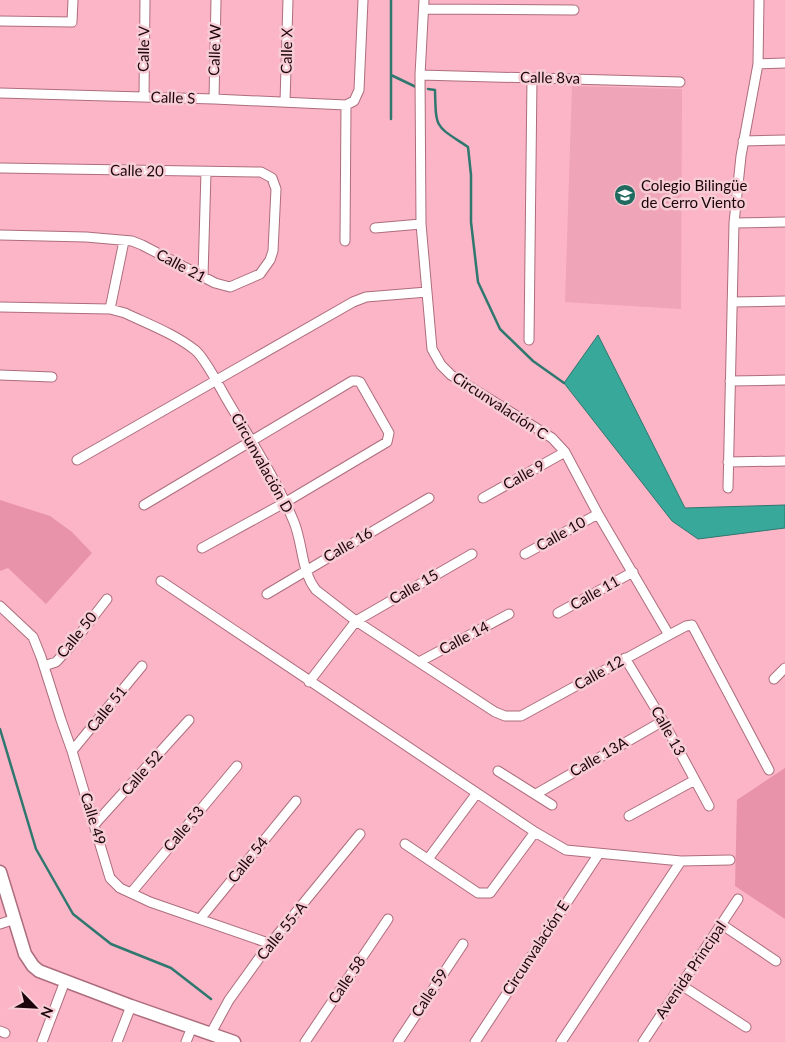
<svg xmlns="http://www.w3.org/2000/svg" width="785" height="1042" viewBox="0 0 785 1042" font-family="Lato,sans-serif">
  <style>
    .built { fill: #efa4b7 }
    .green { fill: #e893a9 }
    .water { fill: #38a89a; stroke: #2f776f }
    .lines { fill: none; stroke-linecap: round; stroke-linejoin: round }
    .stream { stroke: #2f776f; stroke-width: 2.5 }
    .street-casing { stroke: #ad6d7d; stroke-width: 11 }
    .secondary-casing { stroke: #ad6d7d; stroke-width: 15 }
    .street { stroke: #fff; stroke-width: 9 }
    .secondary { stroke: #fff; stroke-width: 12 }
    .labels { text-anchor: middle; stroke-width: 5; stroke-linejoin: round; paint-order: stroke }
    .street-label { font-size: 15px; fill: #1b050b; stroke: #f7ccd5 }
    .poi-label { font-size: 15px; fill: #1b050b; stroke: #f7ccd5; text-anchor: start }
  </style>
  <rect width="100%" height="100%" fill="#fbb5c6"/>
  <path class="built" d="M572,86L682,89L681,309L565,302Z"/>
  <path class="green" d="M0,500L50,516L72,532L92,553L46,604L8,568L0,571Z
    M785,768V919L735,886L737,800Z"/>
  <path class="water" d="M598,335L685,508L785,505V528L698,539L672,521L564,383Z"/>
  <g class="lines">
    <path class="stream" d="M391,0V119
      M391,75L416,87
      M428,89L435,90C436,130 435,125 468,147L471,175V222L478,282L500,329L533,361L564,383
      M0,729L36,849L73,914L111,944L171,968L211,999"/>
    <g class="street-casing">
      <path id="street" d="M424,0L420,75L421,224L432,349L441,365L451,375L552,438L565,452L598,514L669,635
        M424,9L574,10
        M0,21L72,22L73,0
        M758,64L785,63
        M420,75L680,82
        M0,93L214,99L346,105L354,101L359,90L363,0
        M144,97L145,0
        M214,99L216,0
        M285,102L288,0
        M743,141L785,140
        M0,168L261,172L272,178L276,189L273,251L270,260L260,274L230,287L215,283L142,245L132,241L86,237L0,235
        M734,223L785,222
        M375,228L421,224
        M345,241L346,105
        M203,276L206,172
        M732,302L785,301
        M0,307L110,309L125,313C148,324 175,334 195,350C205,358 219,386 226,398C250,439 276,479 294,522C303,544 301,571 316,590L356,621L495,712L505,716H521L669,635L686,626L692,625L769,770
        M110,309L124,241
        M529,340L532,78
        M0,375L52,377
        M730,381L785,380
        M77,460L353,302L366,297L427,292
        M728,462L785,461
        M728,488L734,223L741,156L758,64L759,0
        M483,498L565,452
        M144,505L352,381H357L360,382L389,433L387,442L286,502L202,548
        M525,554L598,514
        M161,581L535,832L566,850L681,861L730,860
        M267,594L429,498
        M0,606L33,637L41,657L61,720L72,751L110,878L120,888L150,902L271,944
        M558,613L633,572
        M625,658L663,721L709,806
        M419,662L509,614
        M44,666L56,662L70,647L107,599
        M774,679L785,668
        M309,682L356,621L472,554
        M72,751L142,666
        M498,771L552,805
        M536,794L663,721
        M629,816L695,780
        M94,825L189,720
        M405,844L478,893H490L535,832
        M428,859L477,793
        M131,893L237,766
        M200,919L296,801
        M0,924L15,919
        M721,924L776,961
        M681,985L746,1027
        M0,1031L5,1033
        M211,1033L229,1000L265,950L360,834
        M42,1042L65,981
        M117,1042L131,1006
        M186,1042L192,1027
        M305,1042L388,919
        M398,1042L463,944
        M475,1042L598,855
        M561,1042L681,861
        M643,1042L738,899"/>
    </g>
    <g class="secondary-casing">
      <path id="secondary" d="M0,872L25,954L33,966L39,971L131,1006L234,1042"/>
    </g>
    <use href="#street" class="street"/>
    <use href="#secondary" class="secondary"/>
  </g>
  <defs>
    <g id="school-disc" transform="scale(1.125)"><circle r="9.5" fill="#216a60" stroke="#f7ccd5"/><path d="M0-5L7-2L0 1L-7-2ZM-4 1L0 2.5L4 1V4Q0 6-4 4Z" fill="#fff"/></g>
  </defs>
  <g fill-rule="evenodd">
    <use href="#school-disc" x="625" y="195"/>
  </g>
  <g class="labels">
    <g class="street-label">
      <text transform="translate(144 49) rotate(-89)" y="5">Calle V</text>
      <text transform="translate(215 50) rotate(-88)" y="5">Calle W</text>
      <text transform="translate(287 51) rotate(-89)" y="5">Calle X</text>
      <text transform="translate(550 78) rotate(1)" y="5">Calle 8va</text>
      <text transform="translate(173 98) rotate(2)" y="5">Calle S</text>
      <text transform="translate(137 171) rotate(1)" y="5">Calle 20</text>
      <text transform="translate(181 266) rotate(28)" y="5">Calle 21</text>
      <text transform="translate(500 406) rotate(33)" y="5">Circunvalación C</text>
      <text transform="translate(262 463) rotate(61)" y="5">Circunvalación D</text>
      <text transform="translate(524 475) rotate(-29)" y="5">Calle 9</text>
      <text transform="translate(561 534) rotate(-29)" y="5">Calle 10</text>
      <text transform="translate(348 545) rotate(-30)" y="5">Calle 16</text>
      <text transform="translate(414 587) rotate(-30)" y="5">Calle 15</text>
      <text transform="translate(595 593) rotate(-29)" y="5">Calle 11</text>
      <text transform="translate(77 635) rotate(-51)" y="5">Calle 50</text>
      <text transform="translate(464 638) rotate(-28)" y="5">Calle 14</text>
      <text transform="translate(599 673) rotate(-29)" y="5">Calle 12</text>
      <text transform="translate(107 709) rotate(-51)" y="5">Calle 51</text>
      <text transform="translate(668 731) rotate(61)" y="5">Calle 13</text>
      <text transform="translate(599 757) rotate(-30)" y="5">Calle 13A</text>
      <text transform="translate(142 773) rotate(-49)" y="5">Calle 52</text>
      <text transform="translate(93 819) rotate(73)" y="5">Calle 49</text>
      <text transform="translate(184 829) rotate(-50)" y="5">Calle 53</text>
      <text transform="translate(248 860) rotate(-51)" y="5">Calle 54</text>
      <text transform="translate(282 931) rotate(-51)" y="5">Calle 55-A</text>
      <text transform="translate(536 948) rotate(-57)" y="5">Circunvalación E</text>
      <text transform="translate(691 970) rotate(-56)" y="5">Avenida Principal</text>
      <text transform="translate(347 980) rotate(-56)" y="5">Calle 58</text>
      <text transform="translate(430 993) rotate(-57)" y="5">Calle 59</text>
    </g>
    <g class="poi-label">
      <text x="641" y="191">Colegio Bilingüe<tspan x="641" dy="17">de Cerro Viento</tspan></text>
    </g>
  </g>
  <g transform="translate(35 1007) rotate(114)" stroke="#f7ccd5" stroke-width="4" paint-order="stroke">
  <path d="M0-4L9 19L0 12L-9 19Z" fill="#1b050b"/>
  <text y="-8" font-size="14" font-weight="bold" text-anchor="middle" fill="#1b050b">N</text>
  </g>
</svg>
